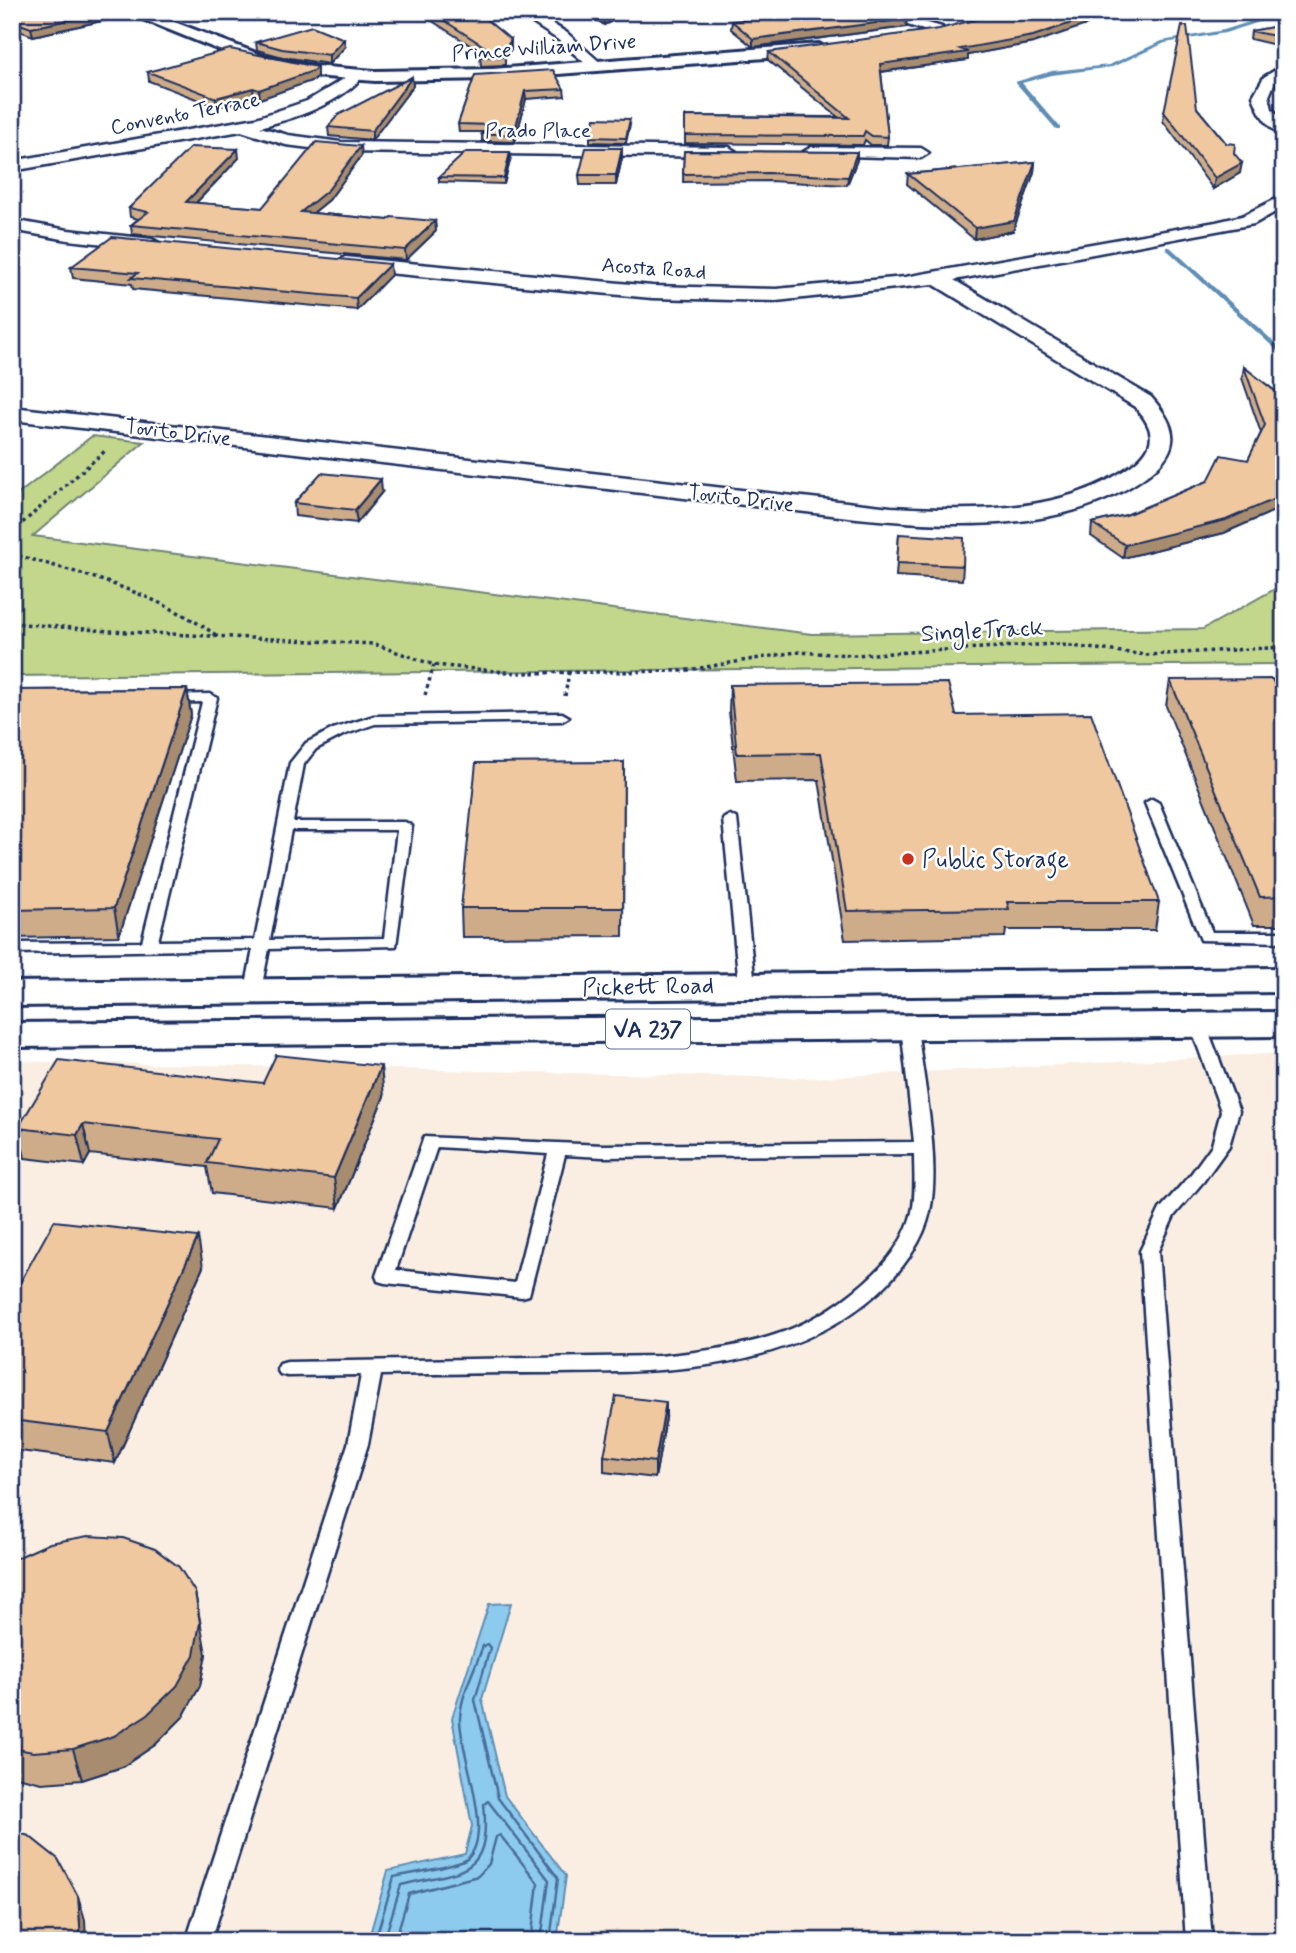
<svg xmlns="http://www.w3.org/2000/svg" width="1296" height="1953" viewBox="0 0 1296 1953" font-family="Mynerve,sans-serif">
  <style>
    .built { fill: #faeee2 }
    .green { fill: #c2d68c; stroke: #6e8275; stroke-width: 2 }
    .water { fill: #8dcbee; stroke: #5f8db4; stroke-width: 2 }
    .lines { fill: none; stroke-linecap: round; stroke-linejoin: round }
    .shore { stroke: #496d98; stroke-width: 2.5 }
    .stream { fill: #5f8db4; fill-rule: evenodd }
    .service-casing { stroke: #1b2f5e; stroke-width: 5 }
    .minor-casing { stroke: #1b2f5e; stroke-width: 5 }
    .tertiary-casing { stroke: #1b2f5e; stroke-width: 6 }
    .primary-casing { stroke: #1b2f5e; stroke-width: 6 }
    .path { stroke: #1b2f5e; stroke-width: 3.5; stroke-dasharray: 3.5 3.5; stroke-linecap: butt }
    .service { fill: #fff; fill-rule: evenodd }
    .minor { fill: #fff; fill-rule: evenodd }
    .tertiary { fill: #fff; fill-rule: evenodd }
    .primary { fill: #fff; fill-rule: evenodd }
    .wall { fill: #ceac89; stroke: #1b2f5e; stroke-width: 2 }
    .shaded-wall { fill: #a88c6f; stroke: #1b2f5e; stroke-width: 2 }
    .building { fill: #f0c89f; stroke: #1b2f5e; stroke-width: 2 }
    .poi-dot { fill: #c8321e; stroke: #fff; stroke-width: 2.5 }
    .labels { text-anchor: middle; stroke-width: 5; stroke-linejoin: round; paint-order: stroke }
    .far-street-label { font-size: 21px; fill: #1b2f5e; stroke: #fff }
    .shield { fill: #fff; stroke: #5f6d8e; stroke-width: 2 }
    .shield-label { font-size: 23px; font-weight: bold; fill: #1b2f5e }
    .street-label { font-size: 24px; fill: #1b2f5e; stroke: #fff }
    .poi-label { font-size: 24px; fill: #1b2f5e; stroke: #fff; text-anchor: start }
  </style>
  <rect width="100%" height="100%" fill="#fff"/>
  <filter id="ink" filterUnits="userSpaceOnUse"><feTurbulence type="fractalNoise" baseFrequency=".0143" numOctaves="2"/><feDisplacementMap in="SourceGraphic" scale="14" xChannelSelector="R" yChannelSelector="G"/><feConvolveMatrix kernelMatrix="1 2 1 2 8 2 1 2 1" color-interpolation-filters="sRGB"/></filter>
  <g filter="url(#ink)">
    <path class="built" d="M1284,1053V1941H12V1061L806,1078Z"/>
    <path class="green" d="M92,436L144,442L33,536L812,634L1203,629L1284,584V664L12,676V499Z"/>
    <path class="water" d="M511,1603L482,1699L505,1796L566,1876L557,1941H368L388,1871L465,1854L472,1826L452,1718L489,1604Z"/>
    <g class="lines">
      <path class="shore" d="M375,1941L394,1877C408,1874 459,1866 467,1859C496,1833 459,1753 460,1718C461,1694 475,1669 483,1646L487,1644L490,1648L475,1700L498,1798L558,1878L550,1941
        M384,1941L401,1885C461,1870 491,1879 484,1804L488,1801L549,1880L541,1941
        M395,1941L409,1894L478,1876L489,1864L496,1837L500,1835L538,1883L531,1941"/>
      <path class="stream" d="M1270,12H1275L1272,18L1225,33L1165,43L1112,67L1052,75L1022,83L1060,127V129H1056L1015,82L1052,71L1109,65L1162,41L1224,30L1268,16Z
        M1166,247H1170L1284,351V357L1166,249Z"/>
      <g class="service-casing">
        <path id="service" d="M210,694L217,698L158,941L255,940L290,763L306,743L333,729L374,716L562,713L569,717L562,721L375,724L343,735L316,749L304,764L293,822H405L412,826L396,946L269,949L261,990L253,995L245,990L253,949L12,953V943L142,942L202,702L167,703L160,699L167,695ZM291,830H397L384,938L270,940Z
          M1152,799L1159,803L1212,932H1284V942L1201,940L1145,803Z
          M730,815L737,819L755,985L747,990L739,985L723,819Z
          M1198,1020L1206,1025L1239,1111L1229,1146L1203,1182L1174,1216L1158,1251L1212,1941H1186L1140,1251L1160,1209L1191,1174L1212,1145L1221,1111L1190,1025Z
          M909,1022L917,1027C923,1079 941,1162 930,1211C924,1241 902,1270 880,1291C788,1374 662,1372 545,1373C490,1373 435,1374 381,1375L368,1444L211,1941H186L348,1444L361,1375L287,1376L280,1374L277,1369L280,1364L287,1362L659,1356C740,1348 802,1338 865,1282C886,1264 905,1240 912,1212C916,1194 914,1173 914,1154L603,1157L565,1155L529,1295L522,1297L385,1283L378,1281L376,1276L424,1137L603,1145L914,1142L901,1027ZM437,1147L548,1154L515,1283L396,1270Z"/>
      </g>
      <g class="minor-casing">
        <path id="minor" d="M516,12H533L567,33L604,66L602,69H592L557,39Z
          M865,12H888L942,27L944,30L937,34Z
          M1284,65V76L1275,82L1269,96L1272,109L1284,121V136C1268,130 1258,111 1253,96L1264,77Z
          M357,71L364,75C340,104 296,118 260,127L288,135L341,142L729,147L737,152L729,157L341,152L286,145L241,131L12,171V161L256,118L307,101Z
          M811,147L921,148L929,153L921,158L805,155L803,152Z
          M1284,195V207L1254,224L954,280L1151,397C1176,425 1183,447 1150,473C1070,535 953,527 857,518L12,420V407L891,507C971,511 1064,515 1132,465C1157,446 1156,430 1135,407L933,284L776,301L652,298L345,269L336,263L345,257L652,286L776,289L905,277L1216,222L1242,216Z
          M12,220L68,230L152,239L161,244L152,249L68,240L12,230Z"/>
      </g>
      <g class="tertiary-casing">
        <path id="tertiary" d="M125,12H148L264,56L314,66L375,71L493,69L819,44L827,49L819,54L493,79L375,81L314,76L254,64Z"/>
      </g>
      <g class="primary-casing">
        <path id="primary" d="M1284,968V992L12,1006V982Z
          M1284,1012V1036L12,1047V1023Z"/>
      </g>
      <path class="path" d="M12,532L105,451
        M12,554C84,574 154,592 216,635
        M12,623L109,631L374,644L434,665L517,673L682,671L796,652L854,655L1054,644L1147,655L1284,647
        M425,695L434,665
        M565,696L569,672"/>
      <use href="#service" class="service"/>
      <use href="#minor" class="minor"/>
      <use href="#tertiary" class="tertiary"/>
      <use href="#primary" class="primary"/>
    </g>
    <path class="wall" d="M12,12H125V16L33,36L12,28Z
      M418,12H477L511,49L505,57V65L481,66L480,57L484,54Z
      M580,12H630L604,25L586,12Z
      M755,12H799L800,15L841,19L883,14L906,27L753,47L731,29L732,21L758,19Z
      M904,12H973L933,22L904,14Z
      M1284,25V47L1250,39L1251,31Z
      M256,42L345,47L329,64L283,57L257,50Z
      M1033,43L968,55V60L881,72L888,137L887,145H871L865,140L863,145L685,143V116L838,117L768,60L769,52Z
      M317,67V76L314,80L260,99L254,98L217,107L149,81L148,72Z
      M475,75L564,89L565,96L526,99L515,142L482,141V134L483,132H459L458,124Z
      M412,77L413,86L372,140L329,136L328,127Z
      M1197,108L1234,153L1240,173L1213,189L1163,121L1164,112Z
      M630,124L626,143L590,142V137Z
      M684,151L857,152V160L847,185L769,181L683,182Z
      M362,155L329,200L313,213L388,220L435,221L436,231L406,260L132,234L131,225L138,219L130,217L129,208L239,158L196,203L262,208Z
      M511,157L504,184L439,182V177Z
      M622,158L616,185H580L579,175Z
      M1035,162L1034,172L1013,231L974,239L907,184L908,174Z
      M71,267L391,275L357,310L133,289L132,284L73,278Z
      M1244,367L1284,398L1283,507L1224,533L1123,558L1091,536L1092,523L1126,515L1208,481L1248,460L1261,433L1242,378Z
      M382,492L357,523L295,516L294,503Z
      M899,534L963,566L962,580L896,576Z
      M1170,680L1284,704V925H1254L1166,706Z
      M730,685L956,715L1159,902L1155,930H1006L1005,937L845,940L819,780L737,781L729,712Z
      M187,689L191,715L119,936L12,938V690Z
      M624,762L623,936L462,937L461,908Z
      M384,1096L338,1208L212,1193L207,1167L90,1154L84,1165L25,1158L18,1128Z
      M203,1267L115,1463L12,1450V1297Z
      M666,1418L655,1478L604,1472V1456Z
      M12,1560L206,1654L200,1686L183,1717L155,1745L122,1767L82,1780L42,1783L12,1776Z"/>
    <path class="shaded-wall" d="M104,12H125V16L33,36L31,28Z
      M615,12H630L604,25L603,18Z
      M883,12V20L907,19L906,27L753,47V39Z
      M942,12H973L933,22V14Z
      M1104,12H1125L1033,43L968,55V60L879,72L880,64L960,49Z
      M344,39L345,47L329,64V55Z
      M511,40V49L505,57H500Z
      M317,67V76L314,80L260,99L259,90Z
      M412,77L413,86L372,140V131Z
      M253,88L254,98L217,107L216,98Z
      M525,91L526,99L515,142L514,134Z
      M361,146L362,155L329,200L302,222L301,212Z
      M622,148V158L616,185V175Z
      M238,149L239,158L188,211L186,202Z
      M510,152L511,157L504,184V178Z
      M857,152V160L847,185L848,177Z
      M1035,162L1034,172L1013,231L974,239L975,228Z
      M1242,163L1240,173L1213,189L1215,178Z
      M435,221L436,231L406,260L405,250Z
      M390,264L391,275L357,310L356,298Z
      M381,479L382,492L357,523L355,510Z
      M1284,495L1283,507L1224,533L1123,558L1125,545Z
      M187,689L191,715L119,936L114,908Z
      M381,1066L384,1096L338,1208L334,1178Z
      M83,1124L90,1154L84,1165L77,1135Z
      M198,1237L203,1267L115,1463L108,1432Z
      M666,1402V1418L655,1478V1462Z
      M195,1592L206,1654L200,1686L183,1717L155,1745L122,1767L82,1780L73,1749Z
      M78,1896L85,1920L86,1941H81Z"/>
    <path class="building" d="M12,12H104L31,28L12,21Z
      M431,12H477L511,40L500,56H505L480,57L481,54L499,56Z
      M596,12H615L603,18Z
      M759,12H799L800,15L831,13L841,19L866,12H883L882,15L886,13L907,19L753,39L732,21L762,19Z
      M926,12H942L933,14Z
      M1004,12H1104L1033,36L960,49L968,52L880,64L888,137L872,136L865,131L863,136L685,135V116L849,118L769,52L939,29Z
      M1284,25V38L1251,31Z
      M312,26L344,39L329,55L282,49L256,42Z
      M1182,26H1187L1197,108L1226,143L1235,144L1234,153L1242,163L1215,178L1164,112Z
      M230,49L317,67L313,71L259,90L253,88L216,98L148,72Z
      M553,70L564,89L525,91L514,134H482L491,125L458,124L475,75Z
      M412,77L372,131L328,127L338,115Z
      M595,118L630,119L626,138L590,137Z
      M316,142L361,146L328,190L301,212L388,220L391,217L435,221L405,250L131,225L148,212L129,208L191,147L238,149L186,202L262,208Z
      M586,148H622L616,175H579Z
      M684,151L857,152L848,177L769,173L683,174Z
      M466,152H510L504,178L439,177Z
      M1035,162L1014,221L975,228L908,174Z
      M112,237L390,264L356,298L131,278L138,273L71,267Z
      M1244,367L1284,398V495L1226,520L1125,545L1092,523L1126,515L1208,481L1221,455L1248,460L1265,425Z
      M321,473L381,479L355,510L294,503Z
      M899,534L964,538L963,566L897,563Z
      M1272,679L1284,704V896L1260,897L1170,680Z
      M948,683L956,715L1091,713L1159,902H1007L1009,909L847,911L821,753L737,754L730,685Z
      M187,689L114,908L12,910V690Z
      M624,762L623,908H461L476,763Z
      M276,1055L381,1066L334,1178L207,1163L218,1139L83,1124L77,1135L18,1128L59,1060L263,1083Z
      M54,1221L198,1237L108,1432L12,1420V1297Z
      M616,1396L666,1402L655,1462L604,1456Z
      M88,1536L123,1538L155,1549L179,1567L195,1592L200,1623L194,1655L177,1686L148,1714L114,1736L73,1749L33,1752L12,1748V1560L50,1543Z
      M12,1831L29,1836L58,1859L78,1896L81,1941H12Z"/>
  </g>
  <circle class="poi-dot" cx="908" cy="859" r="7"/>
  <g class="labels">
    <g class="far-street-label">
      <text transform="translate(544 47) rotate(-4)" y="7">Prince William Drive</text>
      <text transform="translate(185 113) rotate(-11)" y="7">Convento Terrace</text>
      <text x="538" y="137">Prado Place</text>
      <text transform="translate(654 268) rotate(4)" y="7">Acosta Road</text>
      <text transform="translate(178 432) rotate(7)" y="7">Tovito Drive</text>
      <text transform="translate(741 498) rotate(7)" y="7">Tovito Drive</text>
    </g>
    <rect class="shield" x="606" y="1009.5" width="84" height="39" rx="5"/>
    <g class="shield-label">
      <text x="648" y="1037">VA 237</text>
    </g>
    <g class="street-label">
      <text transform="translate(982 630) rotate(-3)" y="8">SingleTrack</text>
      <text transform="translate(648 986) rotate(-1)" y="8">Pickett Road</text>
    </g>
    <g class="poi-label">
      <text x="922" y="867">Public Storage</text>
    </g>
  </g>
  <rect width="1296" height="1953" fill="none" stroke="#fff" stroke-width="42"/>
  <rect x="21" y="21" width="1254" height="1911" fill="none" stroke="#1b2f5e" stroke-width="2.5" filter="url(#ink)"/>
</svg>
